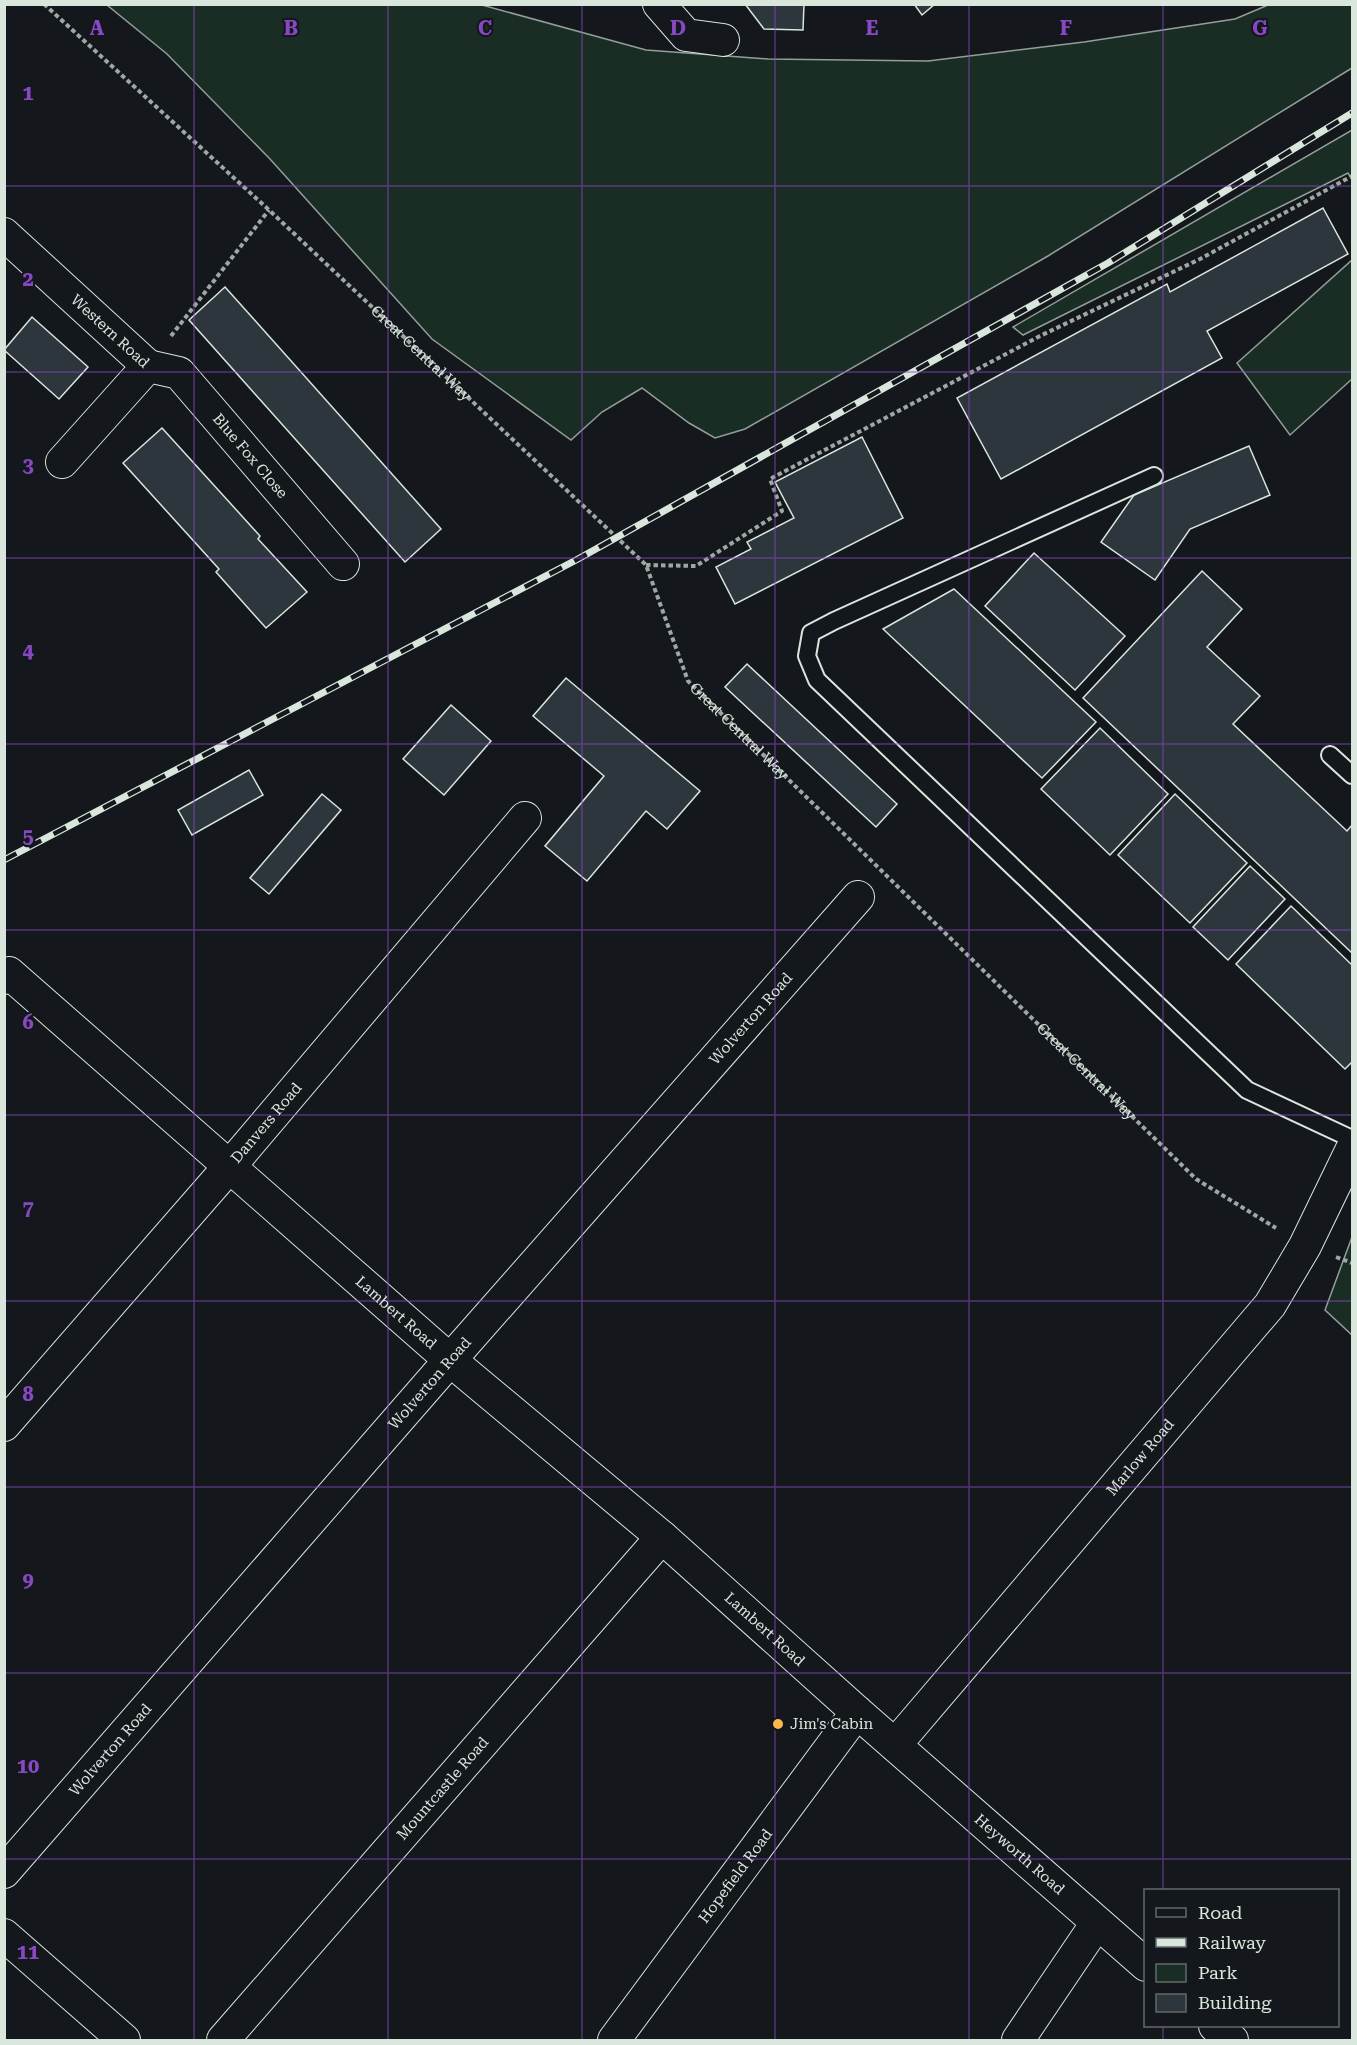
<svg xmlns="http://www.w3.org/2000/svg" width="1357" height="2045" viewBox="0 0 1357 2045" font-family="'Roboto Serif',serif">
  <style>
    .green { fill: #1a2d24; stroke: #939e99; stroke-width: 1.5 }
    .building { fill: #2c363c; stroke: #d8e6dc; stroke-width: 1.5 }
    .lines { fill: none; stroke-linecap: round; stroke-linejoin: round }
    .lane-casing { stroke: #d8e6dc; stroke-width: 20 }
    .street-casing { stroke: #d8e6dc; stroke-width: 34 }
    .path { stroke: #9da8a2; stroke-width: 4; stroke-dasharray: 4.5 3; stroke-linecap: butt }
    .lane { stroke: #14181c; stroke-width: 16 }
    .street { stroke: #14181c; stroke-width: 32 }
    .rail-casing { stroke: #d8e6dc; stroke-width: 7 }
    .rail { stroke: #14181c; stroke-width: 4.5; stroke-dasharray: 14; stroke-linecap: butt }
    .grid { fill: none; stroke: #8948c3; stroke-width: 1.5; stroke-opacity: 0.55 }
    .poi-dot { fill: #ffb74d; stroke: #14181c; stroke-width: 2 }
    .labels { text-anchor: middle; stroke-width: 4.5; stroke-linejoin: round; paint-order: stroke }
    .street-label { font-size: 15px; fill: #d8e6dc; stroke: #14181c }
    .poi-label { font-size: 15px; fill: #d8e6dc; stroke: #14181c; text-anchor: start }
    .grid-label { font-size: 20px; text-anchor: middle; font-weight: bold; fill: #8948c3; stroke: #14181c; stroke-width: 4.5; stroke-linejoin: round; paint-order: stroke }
  </style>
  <rect width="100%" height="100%" fill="#14181c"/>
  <path class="green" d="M107,5H482L646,50L768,59L928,61L1084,42L1235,19L1268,5H1352V68L1048,256L745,429L715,438L689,423L642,388L602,412L571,440L432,339L270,159L167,54Z
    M1352,130V180L1348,173L1023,335L1013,327Z
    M1352,260V379L1290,435L1237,363Z
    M1352,1237V1335L1325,1310Z"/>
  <path class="building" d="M745,4H804L803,30L764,29Z
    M914,4H935L922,15Z
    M1323,208L1348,254L1207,331L1222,358L1001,479L957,398L1167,284L1170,292Z
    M225,287L441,529L405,562L189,320Z
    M32,317L88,367L59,399L4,350Z
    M162,428L260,536L258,539L307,592L266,628L216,572L219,569L123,463Z
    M862,437L903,518L735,604L716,567L751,549L747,542L794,518L775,482Z
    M1249,446L1270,495L1190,529L1155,580L1101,542L1134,495Z
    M1034,553L1125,636L1075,690L985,606Z
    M1202,571L1242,609L1207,647L1260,696L1233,724L1347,831L1352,825V953L1083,698Z
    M954,589L1096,722L1042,778L883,629Z
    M747,664L897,804L876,827L725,687Z
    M566,678L700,791L667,829L646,811L587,881L545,846L604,776L533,716Z
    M451,705L491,741L444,795L403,759Z
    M1100,728L1168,794L1110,855L1041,789Z
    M249,770L263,795L192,835L178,810Z
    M322,794L341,810L269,894L250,878Z
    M1175,794L1247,863L1190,923L1118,855Z
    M1250,866L1285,899L1228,960L1193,927Z
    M1291,906L1352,965V1062L1345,1069L1236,964Z"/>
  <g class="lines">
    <g class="lane-casing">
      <path id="lane" d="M1154,476L834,621L811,633L807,656L817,680L1247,1090L1352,1139
        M1330,755L1352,775"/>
    </g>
    <g class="street-casing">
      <g id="street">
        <path d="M659,4L686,35L723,40"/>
        <path id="s2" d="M4,234L148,366L62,462"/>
        <path id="s3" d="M148,366L179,373L343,564"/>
        <path id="s4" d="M4,978L9,973L450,1360L662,1537L857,1712L1146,1965"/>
        <path id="s5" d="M4,1425L229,1167L525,818"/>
        <path id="s6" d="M895,1745L1270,1305L1305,1246L1352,1149"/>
        <path id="s7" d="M4,1872L450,1360L858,897"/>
        <path d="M4,1935L124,2040"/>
        <path d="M1215,2026L1232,2040"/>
        <path id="s8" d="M223,2040L662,1537"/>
        <path id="s9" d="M614,2040L857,1712"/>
        <path d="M1018,2040L1097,1923"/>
      </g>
    </g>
    <g class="path">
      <path id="s1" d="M44,4L269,210L646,565L688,681L1196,1179L1276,1228"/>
      <path d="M171,336L269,210"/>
      <path d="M646,565L696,566L782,511L770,479L1040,336L1200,259L1352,176"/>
      <path d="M1336,1257L1352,1263"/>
    </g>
    <use href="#lane" class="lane"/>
    <use href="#street" class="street"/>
    <g class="rail-casing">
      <path id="rail" d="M4,860L578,559L1108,263L1352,113"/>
    </g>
    <use href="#rail" class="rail"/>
  </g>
  <path class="grid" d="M194,4V2040M388,4V2040M582,4V2040M775,4V2040M969,4V2040M1163,4V1890M4,186H1352M4,372H1352M4,558H1352M4,744H1352M4,930H1352M4,1115H1352M4,1301H1352M4,1487H1352M4,1673H1352M4,1859H1352M1163,2026V2040"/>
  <circle class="poi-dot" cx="778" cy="1724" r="6"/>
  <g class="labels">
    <g class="street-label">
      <text dy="5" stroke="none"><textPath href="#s2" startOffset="144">Western Road</textPath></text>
      <text dy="5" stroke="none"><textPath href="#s1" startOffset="514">Great Central Way</textPath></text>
      <text dy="5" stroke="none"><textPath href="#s3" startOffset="141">Blue Fox Close</textPath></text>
      <text dy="5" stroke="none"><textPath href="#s1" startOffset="1018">Great Central Way</textPath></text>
      <text dy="5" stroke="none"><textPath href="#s7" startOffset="1134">Wolverton Road</textPath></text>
      <text dy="5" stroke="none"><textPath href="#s1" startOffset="1504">Great Central Way</textPath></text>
      <text dy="5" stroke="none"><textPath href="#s5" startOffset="400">Danvers Road</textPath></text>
      <text dy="5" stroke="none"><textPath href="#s4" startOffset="522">Lambert Road</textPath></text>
      <text dy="5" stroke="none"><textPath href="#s7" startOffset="648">Wolverton Road</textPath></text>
      <text dy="5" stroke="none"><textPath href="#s6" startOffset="378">Marlow Road</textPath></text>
      <text dy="5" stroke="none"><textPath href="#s4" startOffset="1008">Lambert Road</textPath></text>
      <text dy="5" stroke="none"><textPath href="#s7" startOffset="162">Wolverton Road</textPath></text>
      <text dy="5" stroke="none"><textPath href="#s8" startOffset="334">Mountcastle Road</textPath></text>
      <text dy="5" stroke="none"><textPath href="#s4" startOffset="1348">Heyworth Road</textPath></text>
      <text dy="5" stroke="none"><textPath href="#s9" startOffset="204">Hopefield Road</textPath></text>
    </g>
    <g class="poi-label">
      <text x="790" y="1729">Jim's Cabin</text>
    </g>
  </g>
  <g class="grid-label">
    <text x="97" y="35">A</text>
    <text x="291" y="35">B</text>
    <text x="485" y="35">C</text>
    <text x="678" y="35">D</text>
    <text x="872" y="35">E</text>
    <text x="1066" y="35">F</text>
    <text x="1260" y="35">G</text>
    <text x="28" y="100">1</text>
    <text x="28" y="286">2</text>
    <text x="28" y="472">3</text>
    <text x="28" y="658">4</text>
    <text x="28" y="843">5</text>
    <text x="28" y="1029">6</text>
    <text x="28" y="1215">7</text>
    <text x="28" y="1401">8</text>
    <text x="28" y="1587">9</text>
    <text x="28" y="1773">10</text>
    <text x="28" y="1959">11</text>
  </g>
  <rect width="1357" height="2045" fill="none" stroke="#d8e6dc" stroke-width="12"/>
  <rect x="1144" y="1889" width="195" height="138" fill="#14181c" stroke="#626a69" stroke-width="1.5"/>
  <rect x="1156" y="1908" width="30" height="9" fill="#14181c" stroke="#626a69" stroke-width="1.5"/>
  <text x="1198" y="1919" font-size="18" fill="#d8e6dc">Road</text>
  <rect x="1156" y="1938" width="30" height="9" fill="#d8e6dc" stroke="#626a69" stroke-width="1.5"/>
  <text x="1198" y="1949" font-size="18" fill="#d8e6dc">Railway</text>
  <rect x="1156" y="1964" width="30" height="18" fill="#1a2d24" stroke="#626a69" stroke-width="1.5"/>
  <text x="1198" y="1979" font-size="18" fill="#d8e6dc">Park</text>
  <rect x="1156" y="1994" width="30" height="18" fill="#2c363c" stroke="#626a69" stroke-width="1.5"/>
  <text x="1198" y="2009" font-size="18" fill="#d8e6dc">Building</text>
</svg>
